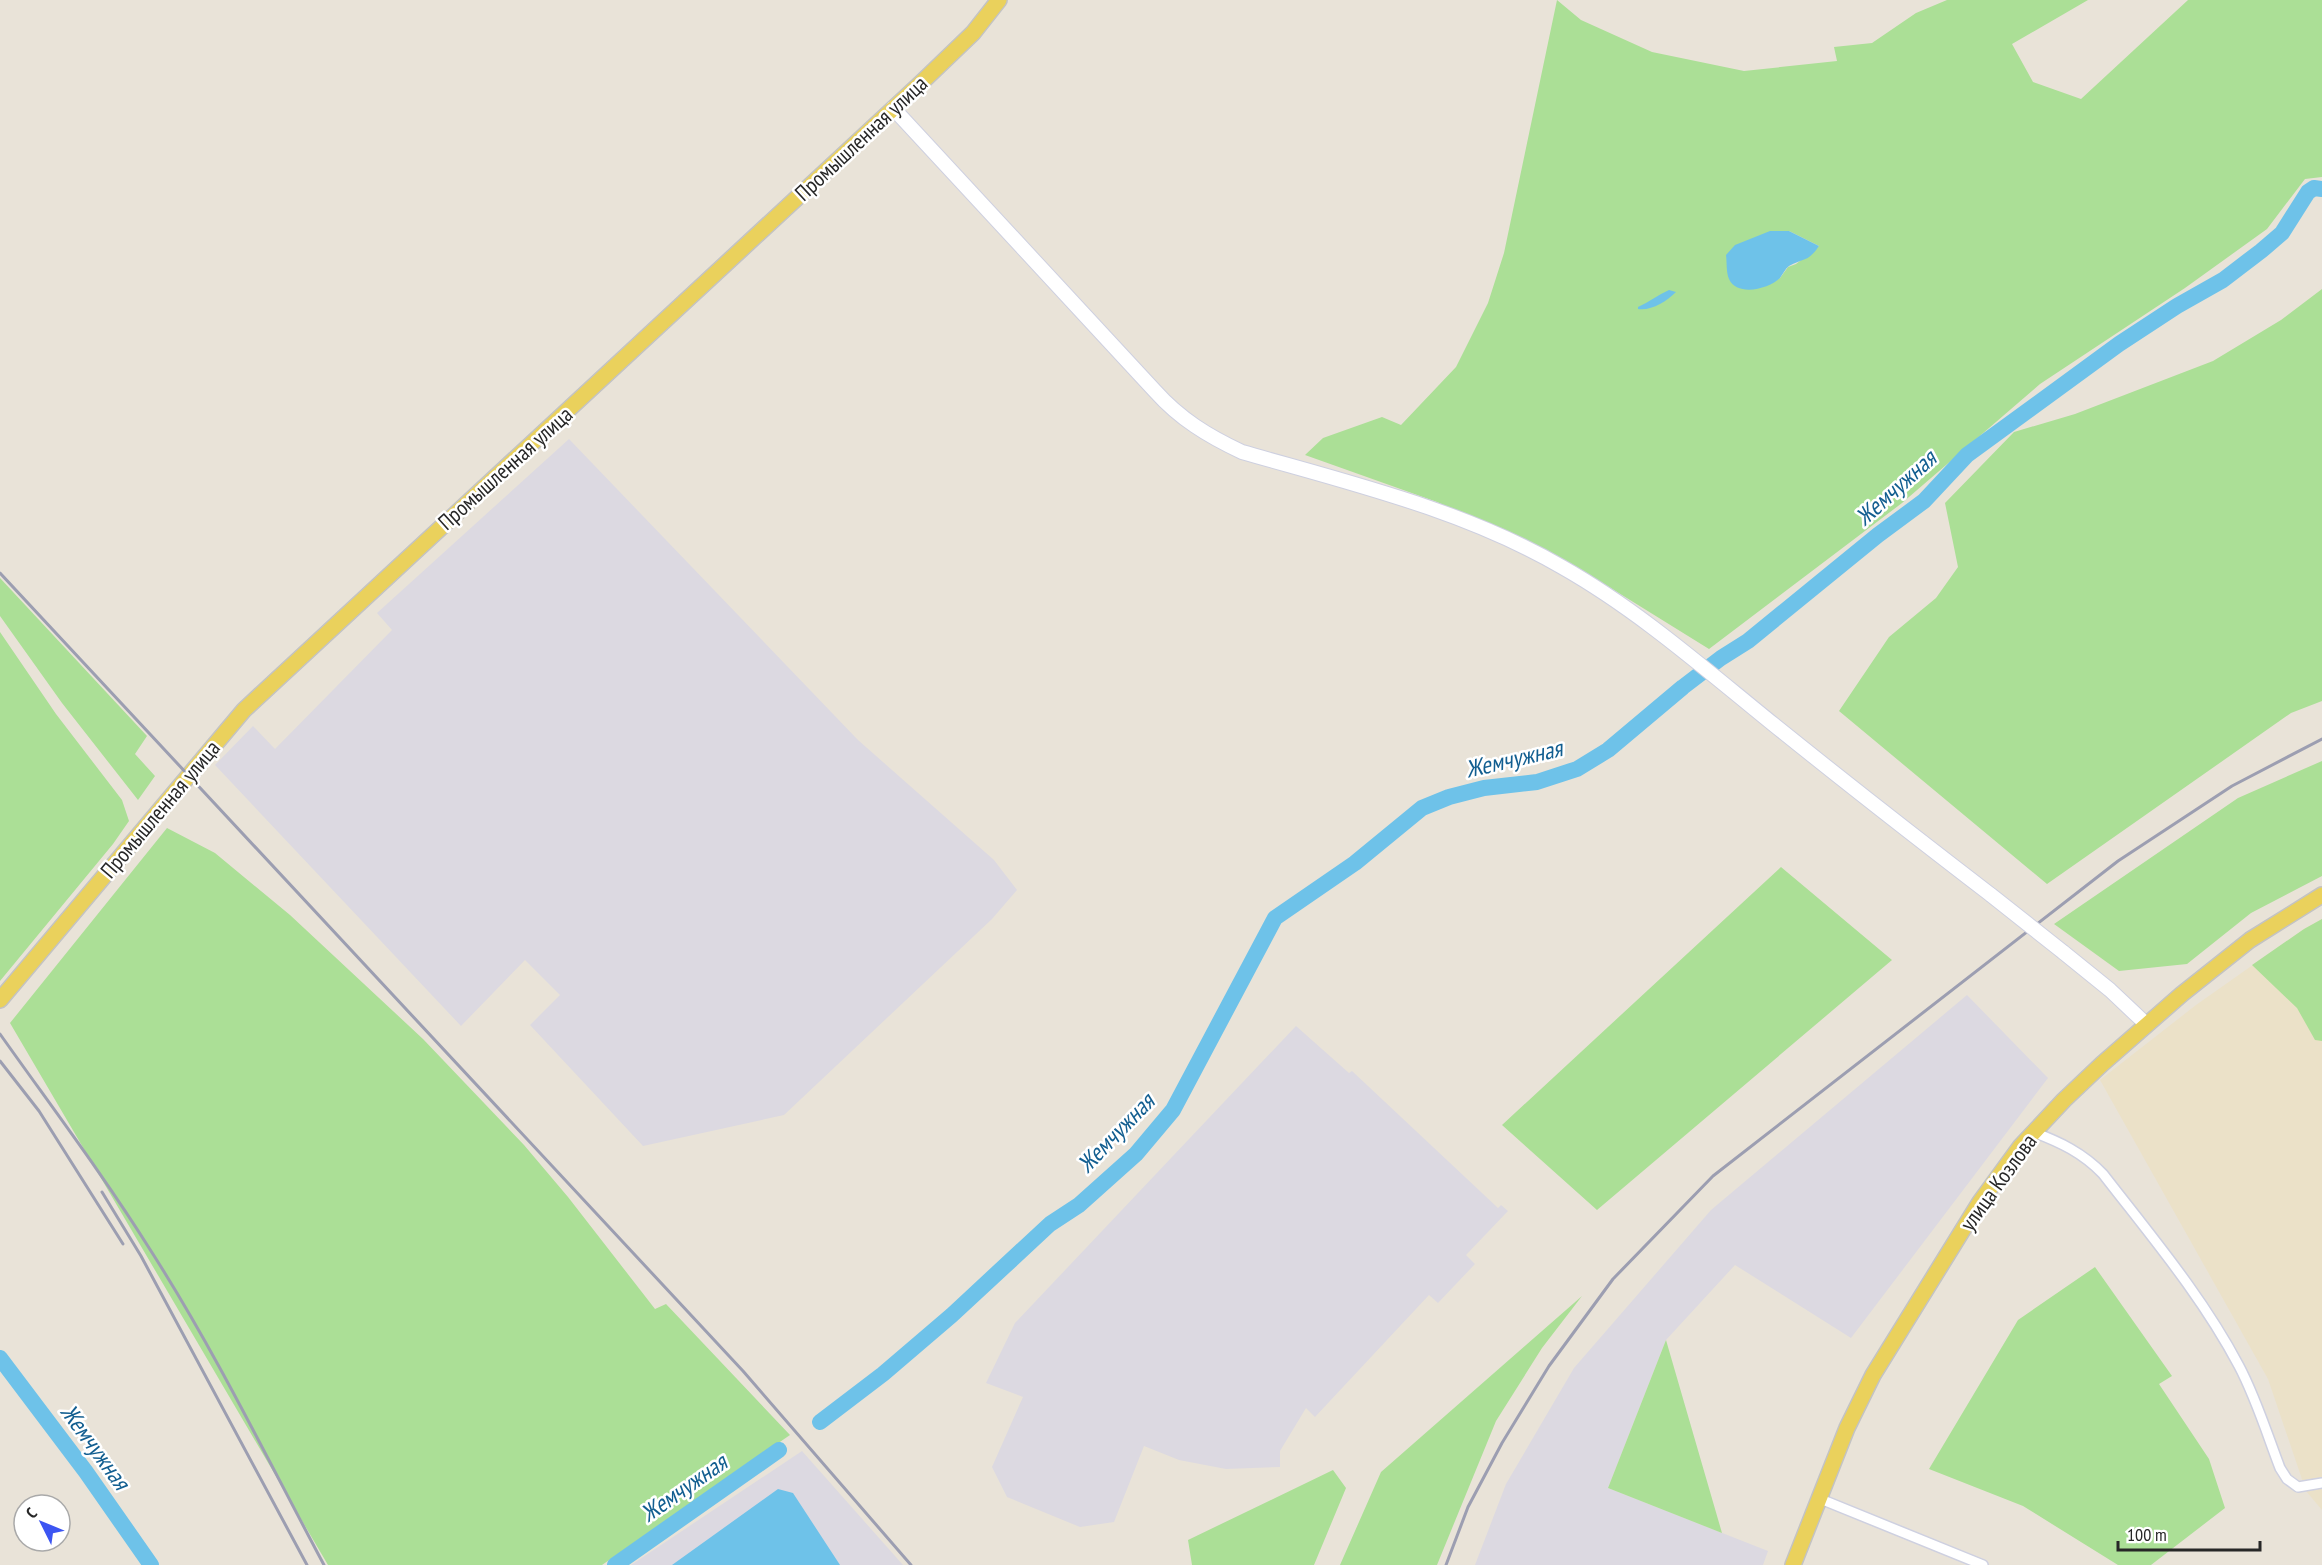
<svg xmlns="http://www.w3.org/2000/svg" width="2322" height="1565" viewBox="0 0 2322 1565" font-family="'PT Sans Narrow',sans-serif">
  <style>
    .industrial { fill: #dcd9e1 }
    .education { fill: #ebe1c8 }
    .green { fill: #abdf96; fill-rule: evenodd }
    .water { fill: #6ec2e9 }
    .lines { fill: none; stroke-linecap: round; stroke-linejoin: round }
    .river { stroke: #6ec2e9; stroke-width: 16 }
    .street-casing { stroke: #ced0e0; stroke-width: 12 }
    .secondary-casing { stroke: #ced0e0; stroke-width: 16 }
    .primary-casing { stroke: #c3c3c3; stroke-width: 18 }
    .street { stroke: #fff; stroke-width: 9 }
    .secondary { stroke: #fff; stroke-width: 14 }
    .primary { stroke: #ead15c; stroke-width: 15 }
    .rail { stroke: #9c9eb1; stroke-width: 3 }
    .secondary-bridge-casing { stroke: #ced0e0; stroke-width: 16; stroke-linecap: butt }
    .secondary-bridge { stroke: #fff; stroke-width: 14 }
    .labels { text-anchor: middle; stroke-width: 5; stroke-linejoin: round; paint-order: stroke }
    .street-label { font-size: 22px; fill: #272727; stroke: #fff }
    .water-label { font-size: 24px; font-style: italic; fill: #125e90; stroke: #fff }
  </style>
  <rect width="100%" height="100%" fill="#e9e3d8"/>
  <path class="industrial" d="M569,439L858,740L994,860L1017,890L992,919L784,1115L643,1146L530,1025L560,995L525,960L461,1026L215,765L253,726L275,749L392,630L377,613Z
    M1967,995L2048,1078L1851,1338L1735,1265L1666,1340L1608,1488L1768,1551L1763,1565H1475L1506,1484L1574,1368L1711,1210Z
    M1296,1026L1349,1073L1352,1071L1498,1208L1501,1205L1508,1211L1466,1255L1475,1264L1438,1303L1429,1295L1315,1417L1306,1408L1280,1451V1467L1226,1469L1179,1460L1144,1446L1114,1522L1080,1527L1007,1497L992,1467L1023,1397L986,1383L1015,1323Z
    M802,1451L903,1565H631Z"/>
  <path class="education" d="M2322,919V1510L2306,1491L2268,1379L2100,1080L2196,1005L2304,929Z"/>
  <path class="green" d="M1557,0L1581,20L1652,52L1744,71L1837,61L1834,47L1872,43L1916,13L1947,0H2088L2012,44L2033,82L2081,99L2188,0H2322V177L2305,179L2267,229L2185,288L2040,384L1902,503L1709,649L1580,569L1437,502L1305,455L1323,438L1382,417L1401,425L1456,367L1488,303L1504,253ZM1789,231L1819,246L1796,264L1788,267L1780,278L1770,284Z
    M2322,289V701L2291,713L2047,884L1839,711L1889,637L1936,598L1958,567L1945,503L2014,432L2075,414L2213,361L2281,320Z
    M0,578L147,736L135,754L155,776L138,800L62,703L0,616Z
    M0,632L56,714L122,800L129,821L113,844L0,981Z
    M2322,761V876L2251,913L2187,964L2119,971L2054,924L2238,798Z
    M167,828L215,853L290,915L423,1039L524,1145L568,1197L655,1309L666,1304L790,1435L602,1565H328L10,1023Z
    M1781,867L1892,960L1597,1210L1502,1125Z
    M2322,919V1041L2315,1040L2297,1008L2252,965L2304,929Z
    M2095,1267L2172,1376L2159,1384L2209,1459L2225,1508L2151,1565H2118L2023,1506L1929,1469L2018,1320Z
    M1582,1296L1542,1348L1496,1421L1437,1565H1340L1381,1472Z
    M1666,1340L1722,1533L1608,1488Z
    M1333,1470L1346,1488L1314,1565H1192L1188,1540Z"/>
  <path class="water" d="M1770,231H1789L1819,246C1807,263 1805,257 1789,266C1785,269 1783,274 1780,278C1769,289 1737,297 1729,279C1726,272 1727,262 1726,255L1735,245Z
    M1669,290L1676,292C1666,302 1651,311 1638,309V307C1649,302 1658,295 1669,290Z
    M778,1489L793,1493L840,1565H672Z"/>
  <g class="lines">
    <path class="river" d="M0,1358L86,1472L151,1565
      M820,1422L883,1374L952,1315L1050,1224L1079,1205L1136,1154L1173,1110L1275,918L1355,863L1422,808L1449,797L1484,788L1537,782L1577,769L1608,750L1683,687L1721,658L1748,641L1878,535L1924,501L1967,455L2119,344L2177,306L2223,280L2261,251L2282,233L2308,192L2314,188L2322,189
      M615,1565L779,1450"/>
    <g class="street-casing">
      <path id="street" d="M2033,1132C2060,1142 2083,1153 2103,1174C2151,1236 2202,1296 2239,1366C2256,1398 2267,1434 2280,1468L2287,1479L2298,1487L2322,1483
        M1818,1498L1983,1565"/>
    </g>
    <g class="secondary-casing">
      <path id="secondary" d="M893,108L1155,391C1180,419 1208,436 1242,452C1350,483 1464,510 1562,567C1638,610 1705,669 1773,724C1845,782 1918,839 1991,895
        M2063,952L2110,990L2146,1024"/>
    </g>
    <g class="primary-casing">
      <path id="primary" d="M0,1000L244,710L922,82L973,33L999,0
        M1793,1565L1847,1428L1873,1375L1980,1202L2020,1147L2064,1100L2102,1064L2182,994L2250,940L2322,895"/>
    </g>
    <use href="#street" class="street"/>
    <use href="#secondary" class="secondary"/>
    <use href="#primary" class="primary"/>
    <path class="rail" d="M0,573L743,1371L911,1565
      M0,1034C51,1106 104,1176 151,1251C215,1351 268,1460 324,1565
      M0,1061L39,1111L123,1244
      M102,1192L141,1256L307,1565
      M1446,1565L1468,1507L1502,1443L1549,1366L1613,1279L1713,1176L2118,861L2232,786L2322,739"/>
    <g class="secondary-bridge-casing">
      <path id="secondary-bridge" d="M1991,895L2063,952"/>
    </g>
    <use href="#secondary-bridge" class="secondary-bridge"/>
  </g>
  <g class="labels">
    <g class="street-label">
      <text transform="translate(861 138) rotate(-43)" y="8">Промышленная улица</text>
      <text transform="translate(505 468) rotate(-42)" y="8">Промышленная улица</text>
      <text transform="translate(160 809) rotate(-50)" y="8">Промышленная улица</text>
      <text transform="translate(1998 1182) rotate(-54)" y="8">улица Козлова</text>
    </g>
    <g class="water-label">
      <text transform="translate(1896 488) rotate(-42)" y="8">Жемчужная</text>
      <text transform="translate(1514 759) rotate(-13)" y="8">Жемчужная</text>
      <text transform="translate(1116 1133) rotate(-46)" y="8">Жемчужная</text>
      <text transform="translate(95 1447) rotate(54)" y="8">Жемчужная</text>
      <text transform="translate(684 1488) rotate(-35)" y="8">Жемчужная</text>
    </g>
  </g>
  <g transform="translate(42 1523) rotate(313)"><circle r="28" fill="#ffffff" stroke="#a9a9a9" stroke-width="1.5"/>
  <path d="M0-4.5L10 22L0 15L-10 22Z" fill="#3c55f2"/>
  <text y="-9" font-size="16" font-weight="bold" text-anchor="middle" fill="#272727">С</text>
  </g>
  <path d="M2118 1541v9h142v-9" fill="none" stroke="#272727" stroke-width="3"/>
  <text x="2127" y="1541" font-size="18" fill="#272727" stroke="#ffffff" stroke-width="4.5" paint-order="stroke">100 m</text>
</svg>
